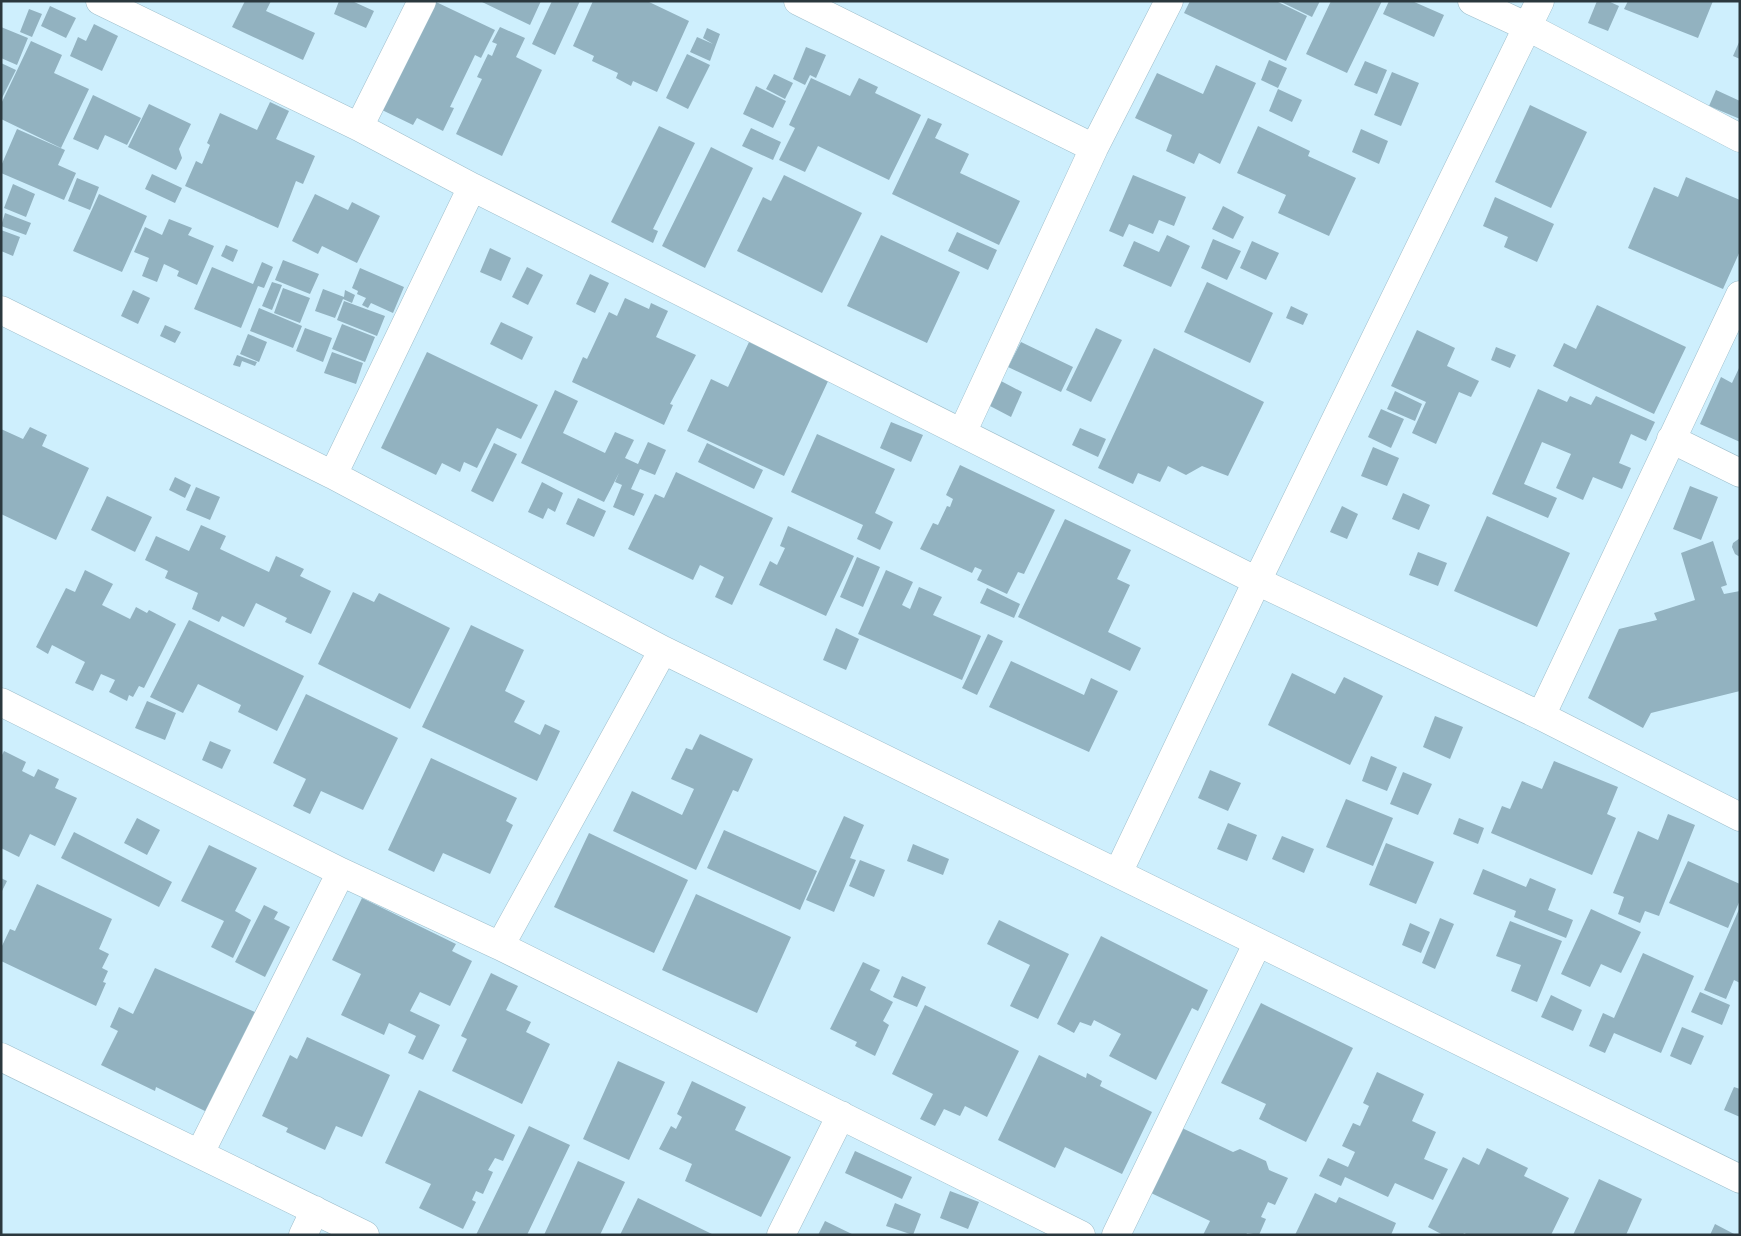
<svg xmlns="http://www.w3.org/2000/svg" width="1741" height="1236" viewBox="0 0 1741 1236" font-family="Figtree,sans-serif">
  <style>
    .building { fill: #92b2c0 }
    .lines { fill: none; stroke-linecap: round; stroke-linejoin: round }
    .minor-casing { stroke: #9ebecb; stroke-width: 29 }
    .minor { stroke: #fff; stroke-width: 28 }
  </style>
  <rect width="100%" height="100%" fill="#ceeffd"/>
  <path class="building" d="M245,1H271L266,11L315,33L303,60L232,27Z
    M339,1H352L374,11L366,28L334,14Z
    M434,1L495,30L481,58L475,55L450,107L454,108L443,131L417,118L413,125L382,110Z
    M480,1H541L530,25Z
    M552,1H580L555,55L532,44Z
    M593,1H647L689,21L657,92L633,81L631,86L616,78L618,73L592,61L594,56L573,46Z
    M1190,1H1276L1307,16L1286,61L1184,13Z
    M1279,1H1320L1312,17Z
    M1331,1H1382L1347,73L1306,54Z
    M1389,1H1412L1444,15L1434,37L1383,14Z
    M1597,1H1608L1619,6L1608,31L1588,23Z
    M1628,1H1713L1698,38L1624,9Z
    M50,6L76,18L66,38L41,26Z
    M29,9L42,14L32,37L20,32Z
    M94,24L118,36L102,71L70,56L78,37L86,41Z
    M1,27L28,38L17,65L1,58Z
    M500,27L525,38L516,57L542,70L502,156L456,134L482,79L477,77L488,54L492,56L497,44L492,42Z
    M707,28L720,34L710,61L690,52L697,37L713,44L703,38Z
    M1740,40V59L1733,56Z
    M31,41L62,55L54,73L89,89L61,148L1,119V104Z
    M806,47L826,55L816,78L810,75L805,85L793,79Z
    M687,54L710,65L688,109L666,98Z
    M1269,60L1287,68L1278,88L1261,80Z
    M1365,61L1387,70L1377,94L1354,85Z
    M1,63L16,70L1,100Z
    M1216,65L1256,83L1220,164L1199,153L1194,164L1166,151L1172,135L1135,118L1157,73L1203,94Z
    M1392,72L1419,83L1401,126L1374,115Z
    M774,74L793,83L785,99L766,89Z
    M811,78L850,96L859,78L878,87L875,93L921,115L889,180L818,146L805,172L779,160L795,128L789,125Z
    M756,86L786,101L773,128L743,114Z
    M1278,89L1302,100L1292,122L1269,111Z
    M1716,90L1740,101V119L1709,106Z
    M93,95L141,118L127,145L105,135L98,150L73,139Z
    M270,102L289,111L276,139L315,156L303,184L296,181L278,228L185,186L196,161L202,164L210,145L207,143L220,113L257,130Z
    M149,104L191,124L179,149L182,158L176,170L128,147Z
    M1530,105L1587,132L1551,208L1495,182Z
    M928,118L942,124L935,138L969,154L960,173L1020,201L999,245L892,194Z
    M659,126L695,143L653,229L658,231L653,243L611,222Z
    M1258,126L1310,151L1308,156L1356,178L1329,236L1278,213L1286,195L1237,173Z
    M751,128L781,142L773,160L742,146Z
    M17,129L65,150L58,165L76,173L64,200L1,173V166Z
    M1361,129L1388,141L1379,164L1352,152Z
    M711,147L753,168L705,268L662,246Z
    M152,174L182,188L175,203L145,189Z
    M784,175L862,213L822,293L737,251L763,197L771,201Z
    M1133,175L1186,197L1174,226L1159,220L1153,234L1129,224L1123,237L1109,231Z
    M1686,177L1740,200V251L1723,289L1628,248L1654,187L1678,197Z
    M77,178L99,187L90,210L68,201Z
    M13,184L35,194L26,217L4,208Z
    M99,194L147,216L122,272L73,251Z
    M315,194L348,210L352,202L380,216L357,263L322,246L318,254L292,241Z
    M1495,197L1554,224L1537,262L1504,247L1508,237L1483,226Z
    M1223,206L1244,217L1233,239L1212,229Z
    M5,213L31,223L26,235L1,226Z
    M169,219L192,228L188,235L214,246L197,285L177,276L179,271L164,264L157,282L142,276L149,258L134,252L145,227L162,235Z
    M1,230L20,237L13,256L1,251Z
    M957,232L997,250L988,270L948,251Z
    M881,235L960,272L927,343L847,306Z
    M1167,235L1190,246L1171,287L1123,266L1134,241L1159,252Z
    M1213,239L1241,251L1227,280L1201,268Z
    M1252,241L1279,253L1266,280L1240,268Z
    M226,245L238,250L233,262L221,256Z
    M490,248L511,258L501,281L480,272Z
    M283,260L319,274L310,294L275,280Z
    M262,262L273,267L264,288L258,286L241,328L194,309L212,267L253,284Z
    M527,267L543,275L528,305L512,297Z
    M360,268L404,287L393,313L371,303L368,308L362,305L366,298L357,294L358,291L352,288Z
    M590,274L609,283L595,313L576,304Z
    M272,282L282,285L272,310L262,306Z
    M1207,282L1273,313L1250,363L1184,332Z
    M283,288L310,298L300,323L274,313Z
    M323,289L344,297L345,290L355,295L352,303L343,299L335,318L315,311Z
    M133,290L150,298L138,324L121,316Z
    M625,298L649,309L651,303L668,311L656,337L696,355L670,404L673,405L664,425L572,382L583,357L587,359L609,312L617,316Z
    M344,301L385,316L377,336L337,320Z
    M1597,305L1686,347L1654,414L1553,366L1564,343L1576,349Z
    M1291,306L1308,314L1303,325L1286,318Z
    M259,308L302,326L293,348L250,331Z
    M501,322L533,337L522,360L490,344Z
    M342,324L375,337L365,362L332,349Z
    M165,325L181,332L175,343L160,336Z
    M305,328L332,338L323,362L296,351Z
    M1096,328L1122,340L1091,402L1066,390Z
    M1417,330L1455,348L1447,366L1479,381L1471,397L1459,392L1436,444L1412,433L1426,402L1391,386Z
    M248,334L267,342L259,362L240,354Z
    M749,342L829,379L784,476L687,431L711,379L728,387Z
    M1021,342L1073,367L1061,392L1008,367Z
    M1496,347L1516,355L1510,368L1491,360Z
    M1154,348L1264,402L1228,476L1202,466L1186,475L1168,466L1160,482L1138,473L1133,484L1098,468Z
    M332,352L363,363L356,384L324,373Z
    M427,352L538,405L521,439L497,428L477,468L464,462L460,472L442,463L436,475L381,448Z
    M237,355L257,362L255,366L242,361L240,367L233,365Z
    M1740,366V442L1700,424L1721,377L1732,383Z
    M1001,381L1022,392L1011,417L990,406Z
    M1538,389L1567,402L1570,396L1591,405L1596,396L1655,422L1646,441L1631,434L1619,463L1631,468L1622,489L1593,477L1583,500L1556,488L1571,454L1542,442L1524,484L1557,498L1548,518L1492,494Z
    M555,390L578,401L563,433L605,453L615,432L634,440L625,458L638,464L648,442L666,450L655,475L640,469L631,489L644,494L634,516L613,507L622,485L615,482L619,473L604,502L521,463Z
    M1395,391L1422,404L1415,421L1387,409Z
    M1381,409L1404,419L1391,448L1368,437Z
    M891,422L923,435L911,462L880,448Z
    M30,427L47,435L42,446L89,468L56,540L1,514V429L23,439Z
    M1080,428L1106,439L1098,457L1072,445Z
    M817,434L895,469L875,513L893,522L880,550L857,539L863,525L791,492Z
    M494,443L517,454L493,502L471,491Z
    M707,443L763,470L754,489L698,462Z
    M1373,447L1399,458L1387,486L1361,476Z
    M960,465L1055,510L1024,574L1018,572L1007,594L977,580L982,570L975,567L972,573L920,549L933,523L938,525L947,506L950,507L953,499L946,495Z
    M676,472L773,518L732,605L715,597L724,577L700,565L693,580L628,549L655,494L664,498Z
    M175,477L191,485L185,498L169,490Z
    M542,482L563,493L555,512L548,508L543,519L528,512Z
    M1690,486L1718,497L1701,540L1673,529Z
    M196,487L220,497L210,520L186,510Z
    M1403,493L1430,505L1419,530L1392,519Z
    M107,496L152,517L135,552L91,530Z
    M578,498L606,511L594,537L566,524Z
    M1342,506L1358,514L1347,539L1330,532Z
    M1487,516L1570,553L1537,627L1454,591Z
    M1065,519L1131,550L1117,579L1130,585L1108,632L1141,648L1130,671L1018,617Z
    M201,525L226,536L220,549L269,572L276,556L304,569L300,576L331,591L311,634L285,622L287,618L256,603L244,627L222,616L219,622L192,609L198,593L165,578L168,571L145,560L156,536L189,551Z
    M788,526L854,556L826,616L759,585L770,561L777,565L785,548L780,546Z
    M1740,538V557L1735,554L1732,547L1733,543Z
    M1713,541L1727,585L1721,587L1724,594L1740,591V691L1651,713L1643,728L1588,698L1619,629L1657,620L1654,613L1695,600L1681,553Z
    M1418,552L1447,563L1438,586L1409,575Z
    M857,557L880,567L863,607L840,597Z
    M85,570L113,584L102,605L130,619L136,607L147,613L149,610L176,624L144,688L139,686L133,697L129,695L127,701L109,692L115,680L101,674L93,691L75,683L85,662L52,645L48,654L36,647L66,588L75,592Z
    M886,570L913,582L902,605L910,609L919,587L942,597L933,615L981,636L962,680L858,634Z
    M987,588L1020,604L1014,618L980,603Z
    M353,592L374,602L379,593L450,628L410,709L318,664Z
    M189,620L304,676L277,731L238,712L241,705L198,684L183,713L150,697Z
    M471,625L524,650L505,691L525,701L514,722L540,735L545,724L560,731L537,781L422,727Z
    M836,628L859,639L846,670L823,660Z
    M988,634L1003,641L977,695L962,688Z
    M1011,661L1084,695L1091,678L1118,691L1089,752L989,707Z
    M1292,673L1335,694L1344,677L1383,696L1350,765L1268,725Z
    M306,694L398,738L363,810L321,791L310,814L293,806L306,779L273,763Z
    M147,701L176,713L165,740L135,728Z
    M1435,716L1463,727L1450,759L1423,747Z
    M700,734L753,759L738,792L733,790L696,870L613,831L632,791L682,815L694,789L671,779L686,748L692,750Z
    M210,741L231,750L222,769L202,760Z
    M4,751L26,762L22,771L34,777L38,769L59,779L55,788L77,798L55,846L30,834L19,857L1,848V757Z
    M1371,756L1397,767L1387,791L1362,781Z
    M431,758L517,798L506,821L513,825L490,874L443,853L434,872L388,850Z
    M1554,761L1618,787L1607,814L1616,818L1592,875L1491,833L1502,806L1510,809L1522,781L1542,789Z
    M1210,770L1241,783L1228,811L1198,798Z
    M1403,772L1432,784L1418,815L1390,804Z
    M1346,799L1393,818L1373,866L1326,847Z
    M1668,814L1695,825L1659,916L1645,911L1640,923L1618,914L1624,897L1613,893L1638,831L1658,840Z
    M844,816L864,825L850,858L856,860L834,912L806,900Z
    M137,818L160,830L147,855L124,843Z
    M1459,818L1484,828L1478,844L1453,834Z
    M1228,823L1257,835L1247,861L1217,849Z
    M724,830L817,871L800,910L707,868Z
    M74,832L172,882L159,907L61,858Z
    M589,833L688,880L654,953L554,907Z
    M1282,836L1314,849L1304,873L1272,859Z
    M1386,843L1434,862L1416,904L1369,885Z
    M913,844L949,859L943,875L907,861Z
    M209,845L257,868L235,911L251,920L233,958L211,947L224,921L181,901Z
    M860,860L885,870L874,897L849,886Z
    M1688,861L1740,884V900L1728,928L1669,903Z
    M1483,869L1526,887L1530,878L1556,889L1548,910L1573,920L1566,938L1514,917L1516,911L1473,894Z
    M1,878L7,881L1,893Z
    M37,884L112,919L99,949L109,954L102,968L108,971L103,982L106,983L96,1006L1,961V948L10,929L15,931Z
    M696,894L791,937L757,1013L662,970Z
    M362,898L456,944L452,951L472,961L450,1006L420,992L410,1011L440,1025L423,1060L408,1053L416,1036L389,1023L384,1035L341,1015L361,974L332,960Z
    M264,905L278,912L274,919L290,927L265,977L235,962Z
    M1740,907V983L1734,980L1726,999L1704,990Z
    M1591,909L1641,932L1621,973L1601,964L1590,987L1561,974Z
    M1440,918L1454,924L1435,969L1422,963Z
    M999,920L1069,954L1038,1019L1010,1006L1030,965L987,944Z
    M1510,921L1562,941L1537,1002L1511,991L1521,965L1496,956Z
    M1410,923L1430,932L1421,953L1402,945Z
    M1101,936L1208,990L1198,1011L1192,1008L1156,1080L1109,1056L1121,1034L1094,1020L1091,1026L1080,1022L1074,1033L1057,1024Z
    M1643,953L1694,976L1661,1053L1614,1033L1605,1053L1589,1046L1603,1013L1614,1018Z
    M863,962L880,970L870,990L893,1002L883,1021L889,1025L875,1056L855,1046L857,1042L830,1029Z
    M155,968L257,1013L209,1113L156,1087L155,1091L101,1065L118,1031L110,1027L119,1007L133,1014Z
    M491,973L518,986L506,1010L531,1022L526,1032L550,1044L522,1104L452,1071L467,1039L461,1036Z
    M902,976L926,987L917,1007L893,997Z
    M1700,992L1730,1005L1722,1025L1691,1012Z
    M1551,995L1582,1010L1573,1031L1541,1017Z
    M1261,1003L1353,1048L1306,1142L1259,1119L1266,1104L1221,1083Z
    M925,1005L1019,1051L987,1117L965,1106L960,1116L944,1109L935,1126L920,1119L933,1094L892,1074Z
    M1682,1027L1704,1036L1691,1065L1670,1056Z
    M307,1037L390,1075L362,1137L336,1126L325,1150L286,1132L288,1128L262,1116L290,1055L297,1059Z
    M1039,1055L1086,1078L1087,1073L1102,1081L1100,1086L1152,1112L1122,1174L1065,1147L1055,1168L998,1140Z
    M618,1061L665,1082L629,1160L583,1139Z
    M1377,1072L1424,1094L1412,1121L1436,1132L1424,1159L1448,1169L1433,1200L1395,1183L1388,1197L1345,1177L1341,1186L1319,1176L1328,1158L1348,1167L1355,1152L1342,1146L1353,1123L1360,1126L1369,1106L1363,1103Z
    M692,1081L746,1107L735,1130L791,1157L761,1217L685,1181L692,1164L659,1149L671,1126L676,1129L682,1117L677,1114Z
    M1734,1087L1740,1089V1117L1724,1110Z
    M419,1090L515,1135L503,1161L495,1158L488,1170L493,1172L483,1194L476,1191L472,1200L476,1202L463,1229L419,1208L431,1184L385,1163Z
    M529,1126L570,1145L527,1235H476Z
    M1182,1128L1233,1152L1240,1149L1266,1161L1269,1170L1288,1178L1275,1205L1268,1202L1261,1217L1266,1219L1259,1235L1247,1233L1246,1235H1203L1210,1221L1151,1193Z
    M1487,1148L1528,1168L1524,1176L1569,1198L1551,1235H1468L1464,1233L1463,1235H1443L1428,1227L1463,1157L1479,1165Z
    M855,1151L912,1177L902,1199L845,1173Z
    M578,1161L625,1182L600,1235H544Z
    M1599,1179L1642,1199L1626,1235H1573Z
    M950,1191L979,1202L968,1229L940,1218Z
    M1315,1193L1336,1203L1339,1197L1396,1223L1391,1235H1295Z
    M638,1198L714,1235H620Z
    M895,1203L921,1214L913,1235L886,1226Z
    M825,1221L854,1235H818Z
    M1715,1224L1736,1235H1710Z"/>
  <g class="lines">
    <g class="minor-casing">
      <path id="minor" d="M100,1L359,127L472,187L1257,581L1541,716L1740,817
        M798,1L1094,148
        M1472,1L1528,27L1740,138
        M359,127L422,1
        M1,310L333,475L663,650L1740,1179
        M962,433L1094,148L1169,1
        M1671,439L1740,473
        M333,475L472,187
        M1,702L341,872L500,946L1081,1235
        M1541,716L1740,295
        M1118,873L1257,581L1540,1
        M500,946L663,650
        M1,1057L365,1235
        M200,1153L341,872
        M303,1235L315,1210
        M781,1235L841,1115
        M1116,1235L1257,944"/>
    </g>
    <use href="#minor" class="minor"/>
  </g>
  <rect width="1741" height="1236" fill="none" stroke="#2b383e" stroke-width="5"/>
</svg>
